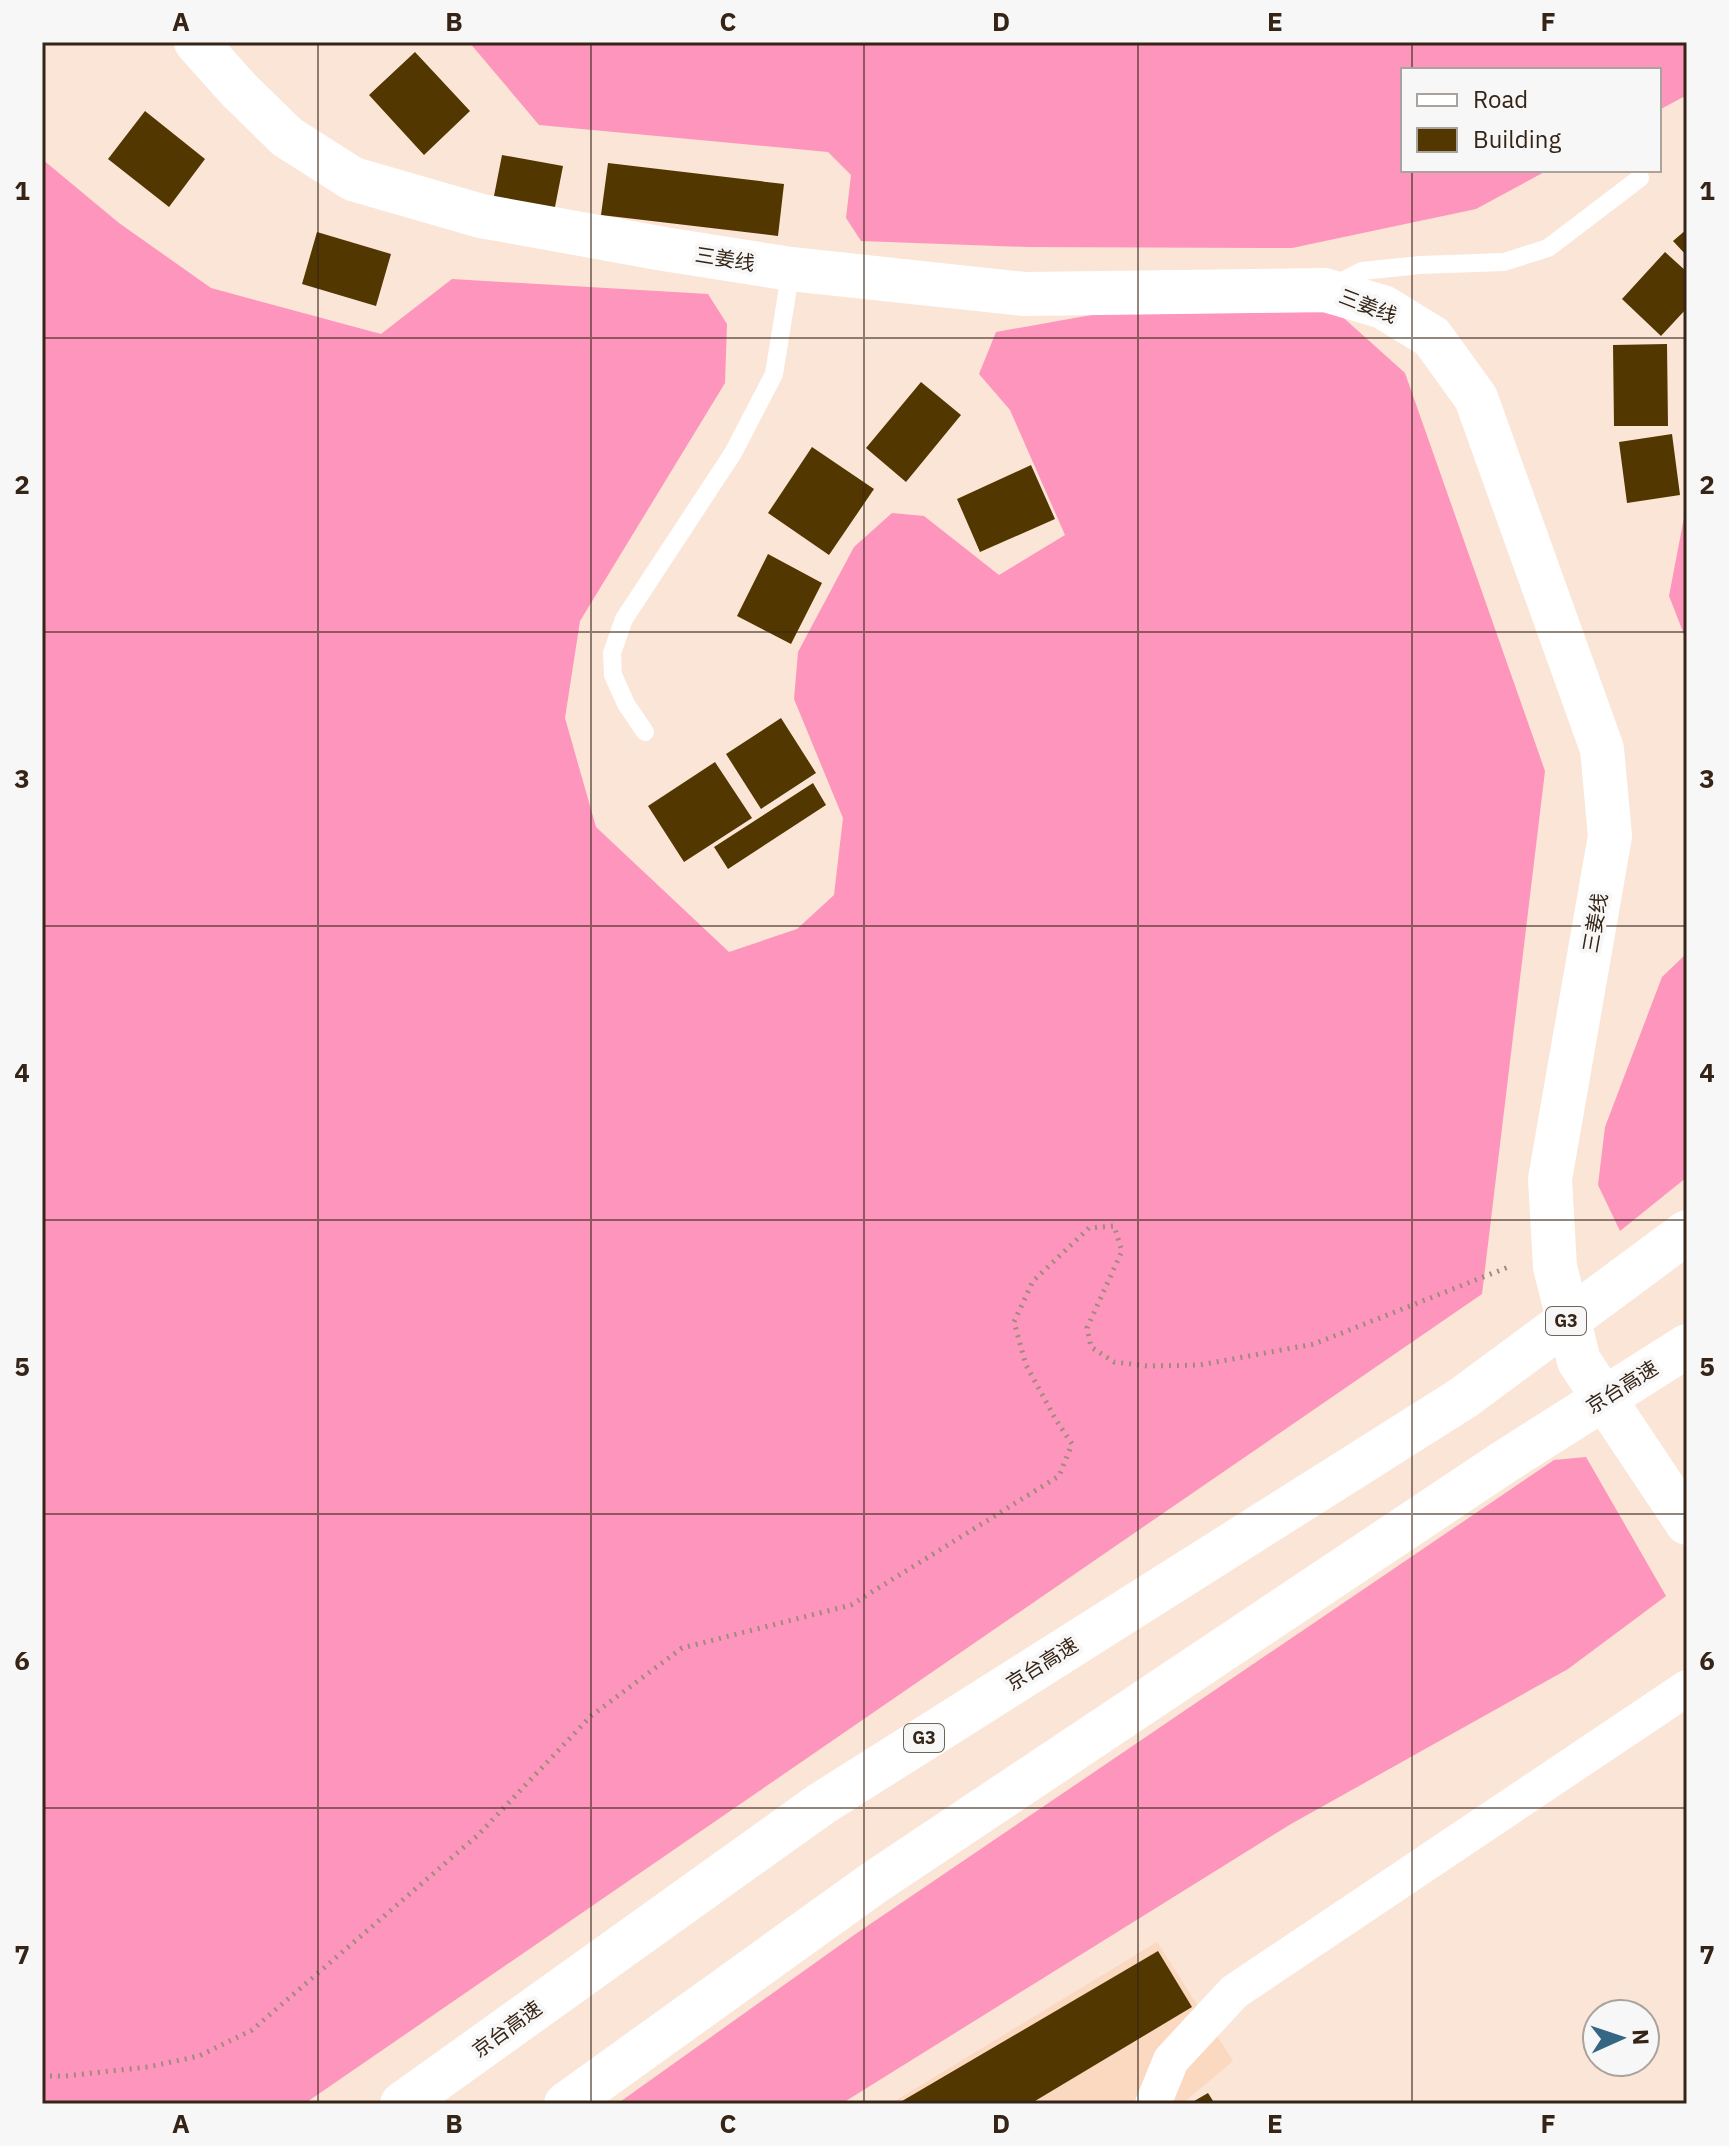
<svg xmlns="http://www.w3.org/2000/svg" width="1729" height="2146" viewBox="0 0 1729 2146" font-family="'IBM Plex Sans','Noto Sans SC',sans-serif">
  <style>
    .built { fill: #fbd8c0 }
    .forest { fill: #fd95bc }
    .building { fill: #523701 }
    .lines { fill: none; stroke-linecap: round; stroke-linejoin: round }
    .path { stroke: #9f8b7d; stroke-width: 5; stroke-dasharray: 2 6; stroke-linecap: butt }
    .service { stroke: #fff; stroke-width: 18 }
    .minor { stroke: #fff; stroke-width: 36 }
    .secondary { stroke: #fff; stroke-width: 44 }
    .motorway { stroke: #fff; stroke-width: 44 }
    .grid { fill: none; stroke: #362416; stroke-width: 2; stroke-opacity: 0.55 }
    .labels { text-anchor: middle; stroke-width: 8; stroke-linejoin: round; paint-order: stroke }
    .shield { fill: #f7f7f7; stroke: #70635a; stroke-width: 2 }
    .shield-label { font-size: 18px; font-weight: bold; fill: #362416 }
    .street-label { font-size: 20px; fill: #362416; stroke: #f7f7f7 }
    .neatline { fill: none; stroke: #362416; stroke-width: 3 }
    .grid-label { font-size: 26px; text-anchor: middle; font-weight: bold; fill: #362416 }
  </style>
  <rect width="100%" height="100%" fill="#fae5d7"/>
  <path class="built" d="M1157,1942L1233,2061L1182,2104H890Z"/>
  <path class="forest" d="M469,42H1687V95L1659,110V70H1403V170H1548L1476,209L1292,248L1027,247L861,241L846,218L851,175L828,152L539,125Z
    M42,159L119,223L211,288L381,334L452,279L708,294L727,324L725,383L580,621L565,718L596,827L729,952L797,929L834,895L843,818L794,699L798,652L854,547L892,513L924,516L999,575L1065,535L1010,410L979,374L996,332L1097,314L1337,312L1405,373L1545,771L1482,1294L304,2104H42Z
    M1687,502V642L1669,596Z
    M1687,953V1177L1620,1231L1598,1185L1605,1127L1662,977Z
    M1586,1457L1666,1596L1568,1669L1291,1824L841,2104H617L857,1933L1554,1460Z"/>
  <path class="building" d="M415,52L470,111L424,155L369,95Z
    M145,111L205,159L169,207L108,159Z
    M502,155L563,166L554,212L493,201Z
    M608,163L784,184L778,236L601,215Z
    M1687,229V256L1673,241Z
    M317,232L391,254L376,306L302,284Z
    M1665,252L1687,272V308L1661,336L1622,299Z
    M1667,344L1668,426H1614L1613,345Z
    M921,382L961,415L906,482L866,448Z
    M1672,434L1680,495L1627,503L1619,442Z
    M812,447L874,489L829,555L768,513Z
    M1031,465L1055,519L980,552L957,499Z
    M768,554L822,583L791,644L737,616Z
    M781,718L816,773L761,809L726,754Z
    M715,762L752,818L684,862L648,806Z
    M813,783L826,805L728,869L714,847Z
    M1158,1951L1192,2007L1030,2104H897Z
    M1208,2093L1215,2104H1189Z"/>
  <g class="lines">
    <path class="path" d="M42,2076H65L148,2067L199,2056L252,2030L478,1835L591,1716L682,1648L851,1605L1059,1476L1072,1444L1056,1420L1026,1365L1014,1322L1033,1281L1089,1228L1114,1226L1122,1251L1087,1328L1091,1347L1114,1362L1147,1366L1200,1365L1314,1344L1511,1266"/>
    <path class="service" d="M1331,287L1362,271L1420,265L1504,262L1548,248L1640,178
      M645,732L626,704L613,675L612,653L624,619L733,453L774,374L791,269"/>
    <path class="minor" d="M1153,2104L1171,2060L1234,1992L1687,1688"/>
    <path class="secondary" d="M196,42L238,89L287,137L353,179L481,216L664,249L791,269L1025,294L1325,290L1383,307L1432,337L1476,398L1602,749L1610,836L1550,1179L1555,1267L1579,1361L1687,1523"/>
    <path class="motorway" d="M402,2104L821,1804L1463,1398L1687,1232
      M566,2104L875,1882L1504,1462L1687,1346"/>
  </g>
  <path class="grid" d="M318,42V2104M591,42V2104M864,42V2104M1138,42V2104M1412,42V70M1412,170V2104M42,338H1687M42,632H1687M42,926H1687M42,1220H1687M42,1514H1687M42,1808H1687"/>
  <g class="labels">
    <g class="shield">
      <rect x="1546" y="1307" width="40" height="28" rx="6"/>
      <rect x="904" y="1724" width="40" height="28" rx="6"/>
    </g>
    <g class="shield-label">
      <text x="1566" y="1327">G3</text>
      <text x="924" y="1744">G3</text>
    </g>
    <g class="street-label">
      <text transform="translate(725 259) rotate(9)" y="7">三姜线</text>
      <text transform="translate(1368 306) rotate(21)" y="7">三姜线</text>
      <text transform="translate(1595 923) rotate(-80)" y="7">三姜线</text>
      <text transform="translate(1622 1387) rotate(-32)" y="7">京台高速</text>
      <text transform="translate(1042 1664) rotate(-32)" y="7">京台高速</text>
      <text transform="translate(507 2029) rotate(-36)" y="7">京台高速</text>
    </g>
  </g>
  <rect width="1729" height="2146" fill="none" stroke="#f7f7f7" stroke-width="88"/>
  <rect x="1401" y="68" width="260" height="104" fill="#f7f7f7" stroke="#aaa39d" stroke-width="2"/>
  <rect x="1417" y="94" width="40" height="12" fill="#ffffff" stroke="#aaa39d" stroke-width="2"/>
  <text x="1473" y="108" font-size="24" fill="#362416">Road</text>
  <rect x="1417" y="128" width="40" height="24" fill="#523701" stroke="#aaa39d" stroke-width="2"/>
  <text x="1473" y="148" font-size="24" fill="#362416">Building</text>
  <g transform="translate(1621 2038) rotate(87)"><circle r="38" fill="#f7f7f7" stroke="#aaa39d" stroke-width="2"/>
  <path d="M0-6L14 30L0 20L-14 30Z" fill="#356784"/>
  <text y="-12" font-size="22" font-weight="bold" text-anchor="middle" fill="#362416">N</text>
  </g>
  <rect x="44" y="44" width="1641" height="2058" class="neatline"/>
  <g class="grid-label">
    <text x="181" y="31">A</text>
    <text x="454" y="31">B</text>
    <text x="728" y="31">C</text>
    <text x="1001" y="31">D</text>
    <text x="1275" y="31">E</text>
    <text x="1548" y="31">F</text>
    <text x="22" y="200">1</text>
    <text x="1707" y="200">1</text>
    <text x="22" y="494">2</text>
    <text x="1707" y="494">2</text>
    <text x="22" y="788">3</text>
    <text x="1707" y="788">3</text>
    <text x="22" y="1082">4</text>
    <text x="1707" y="1082">4</text>
    <text x="22" y="1376">5</text>
    <text x="1707" y="1376">5</text>
    <text x="22" y="1670">6</text>
    <text x="1707" y="1670">6</text>
    <text x="22" y="1964">7</text>
    <text x="1707" y="1964">7</text>
    <text x="181" y="2133">A</text>
    <text x="454" y="2133">B</text>
    <text x="728" y="2133">C</text>
    <text x="1001" y="2133">D</text>
    <text x="1275" y="2133">E</text>
    <text x="1548" y="2133">F</text>
  </g>
</svg>
